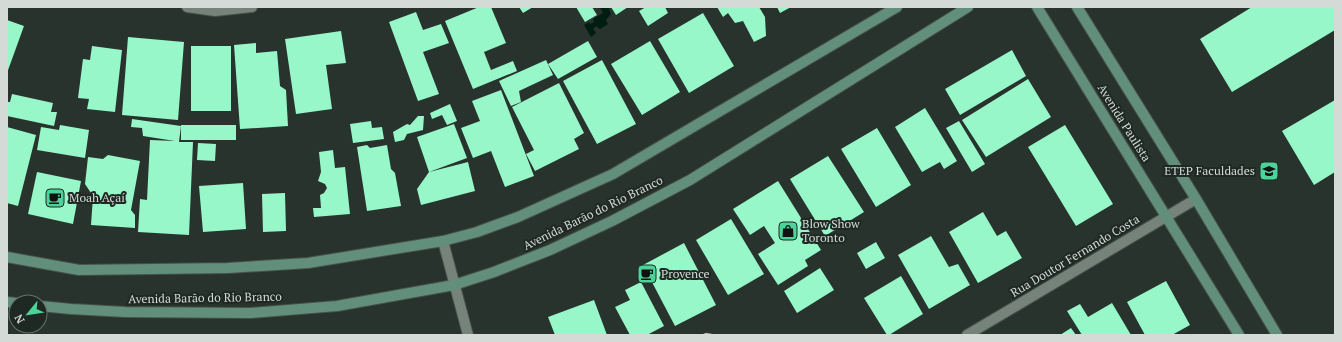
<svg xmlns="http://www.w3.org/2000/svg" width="1342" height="342" viewBox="0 0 1342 342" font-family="'PT Serif',serif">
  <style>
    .water { fill: #001d11 }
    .building { fill: #97f7c8 }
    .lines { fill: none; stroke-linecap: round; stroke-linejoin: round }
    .street-casing { stroke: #47514b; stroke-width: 12 }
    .secondary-casing { stroke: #47514b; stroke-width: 12 }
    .street { stroke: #75837b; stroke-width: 10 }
    .secondary { stroke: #628f7b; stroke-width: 10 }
    .labels { text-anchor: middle; stroke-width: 4; stroke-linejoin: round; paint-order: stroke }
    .street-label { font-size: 12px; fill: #d4dbd7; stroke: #1e2923 }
    .poi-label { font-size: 12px; fill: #d4dbd7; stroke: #1e2923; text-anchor: start }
  </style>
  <rect width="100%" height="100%" fill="#28332d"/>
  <path class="water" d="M597,7H611L609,9L611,14L606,20L608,24L600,29L596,26L593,29L596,33L591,37L584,25L589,22L590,24L594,22L593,19L603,13L601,9Z"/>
  <path class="building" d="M479,7H491L506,43L484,52L491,70L513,61L517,71L473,89L445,21Z
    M519,7H533L523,13Z
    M576,7H592L597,15L585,22Z
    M611,7H628L616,15Z
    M646,7H665L668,13L648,26L639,11Z
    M717,7H759L765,17L766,36L754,42L743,21L735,23L728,13L723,17Z
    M777,7H791L780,13Z
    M1252,7H1335V30L1232,92L1200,39Z
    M416,12L423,30L441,24L449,43L423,52L439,94L418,101L389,22Z
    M703,13L734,66L689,93L658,39Z
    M7,20L24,26L7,73Z
    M341,31L346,63L326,65L332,109L296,114L285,39Z
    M128,37L184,42L178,120L122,115Z
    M588,41L597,57L558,79L548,64Z
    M650,41L680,92L642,115L611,64Z
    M256,43V53L277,51L280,86L286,90L288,126L240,129L234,45Z
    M92,46L122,50L115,112L87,109L89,99L78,98L83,59L90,60Z
    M191,46H231V111H191Z
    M1012,50L1026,76L960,115L945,89Z
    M546,60L553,75L519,91L521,102L511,106L499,81Z
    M602,60L636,124L597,144L563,81Z
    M1028,79L1051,117L986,157L962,120Z
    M559,83L584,133L574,139L579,149L535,171L526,154L534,150L512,107Z
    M501,90L534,176L505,187L491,151L473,158L461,128L480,121L472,101Z
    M12,94L53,103L51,112H57L54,126L7,116V102H10Z
    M1335,100V172L1314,185L1282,131Z
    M450,104L457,121L447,125L442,115L432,119L430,113Z
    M925,108L957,161L944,169L940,162L922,172L895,127Z
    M418,116H424L423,130L407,134L404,140L395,142L393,132L407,124L410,125Z
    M132,119L181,126L179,142H193L189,235L138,232L140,199L147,200L150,140L175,141L143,136L142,128L131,127Z
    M371,121L372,128L382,127L384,139L353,143L350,124Z
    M959,121L985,164L972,172L946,128Z
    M454,124L467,158L429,172L417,137Z
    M60,125L89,130L85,158L37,150L41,127L59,130Z
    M181,125H236V140H181Z
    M1065,125L1113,204L1076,226L1028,147Z
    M7,127L36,135L18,206L7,203Z
    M877,128L911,185L876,207L841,149Z
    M198,143L216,144L215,161L197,160Z
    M367,145L370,148L387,145L391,169L395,173L401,206L367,211L357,147Z
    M333,150L335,168L345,167L350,214L314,217L313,208H321L320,195L324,193L327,188L325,184L318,181L321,172L319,152Z
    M108,155L140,161L131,210L135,215V228L91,225L93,196L85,184L88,157L103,159Z
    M828,156L864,212L825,236L790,179Z
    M468,162L475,191L421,205L417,189L429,172Z
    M37,172L81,181L73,224L28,214Z
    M778,181L821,250L805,260L808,266L778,285L758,254L775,243L764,226L750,235L733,209Z
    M243,183L246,229L203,232L199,186Z
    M285,193L286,231L263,232L262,194Z
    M983,212L997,236L1006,231L1022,258L978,283L949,232Z
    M731,219L764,274L728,295L696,240Z
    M931,236L949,267L958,264L970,285L929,309L898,255Z
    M876,242L885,258L866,269L857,253Z
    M684,243L716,305L675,326L643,265Z
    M820,268L834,290L797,313L784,291Z
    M901,276L923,314L889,335H887L864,298Z
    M1166,281L1190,325L1172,335H1145L1127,302Z
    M641,282L664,326L647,335H630L615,307L630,300L625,290Z
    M594,300L607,335H555L548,317Z
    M1112,303L1131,335H1082L1067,311L1080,304L1088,317Z
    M1071,328L1076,335H1060Z
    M706,333L713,334V335H700Z"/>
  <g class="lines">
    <g class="street-casing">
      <path id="street" d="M187,7L215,11L252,7
        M443,241L468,335
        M967,335L1196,199"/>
    </g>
    <g class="secondary-casing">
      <path id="secondary" d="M1037,7L1239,335
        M1077,7L1196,199L1277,335
        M7,257L79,270L228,268L308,263L443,241L477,232L518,217L613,174L897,7
        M7,302L16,303
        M40,306L71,309L125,312L251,313L337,306L454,285L494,272L550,250L612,221L690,180L968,7"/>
    </g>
    <use href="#street" class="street"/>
    <use href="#secondary" class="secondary"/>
  </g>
  <defs>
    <g id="university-square" transform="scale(1)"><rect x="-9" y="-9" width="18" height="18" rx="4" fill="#4cd39a" stroke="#1e2923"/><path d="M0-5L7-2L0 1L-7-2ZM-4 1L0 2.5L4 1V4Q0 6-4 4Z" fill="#111"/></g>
    <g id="cafe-square" transform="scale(1)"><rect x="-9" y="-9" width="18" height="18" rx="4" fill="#4cd39a" stroke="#1e2923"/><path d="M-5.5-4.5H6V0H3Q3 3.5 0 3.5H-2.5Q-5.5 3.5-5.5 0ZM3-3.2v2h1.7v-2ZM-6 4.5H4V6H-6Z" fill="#111"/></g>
    <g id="shop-square" transform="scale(1)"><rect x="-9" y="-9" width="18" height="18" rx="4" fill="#4cd39a" stroke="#1e2923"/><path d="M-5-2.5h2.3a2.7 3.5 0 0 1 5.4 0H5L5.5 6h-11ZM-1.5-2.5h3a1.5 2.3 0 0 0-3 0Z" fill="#111"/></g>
  </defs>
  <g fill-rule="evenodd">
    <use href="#university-square" x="1269" y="171"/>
    <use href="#cafe-square" x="55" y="198"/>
    <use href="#shop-square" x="788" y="231"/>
    <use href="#cafe-square" x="647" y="274"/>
  </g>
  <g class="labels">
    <g class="street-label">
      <text transform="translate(1124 123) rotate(58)" y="4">Avenida Paulista</text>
      <text transform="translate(593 213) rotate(-26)" y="4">Avenida Barão do Rio Branco</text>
      <text transform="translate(1075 256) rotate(-31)" y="4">Rua Doutor Fernando Costa</text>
      <text transform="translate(205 298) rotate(-1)" y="4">Avenida Barão do Rio Branco</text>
    </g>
    <g class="poi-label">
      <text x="1255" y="175" text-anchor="end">ETEP Faculdades</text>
      <text x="69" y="202">Moah Açaí</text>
      <text x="802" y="228">Blow Show<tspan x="802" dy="14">Toronto</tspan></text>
      <text x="661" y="278">Provence</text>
    </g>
  </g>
  <rect width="1342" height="342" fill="none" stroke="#d4dbd7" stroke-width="16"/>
  <g transform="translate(28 314) rotate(240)"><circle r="19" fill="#1e2923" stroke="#67706b"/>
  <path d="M0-3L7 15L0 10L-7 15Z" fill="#4cd39a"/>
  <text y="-6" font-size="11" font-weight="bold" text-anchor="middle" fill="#d4dbd7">N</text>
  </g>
</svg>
